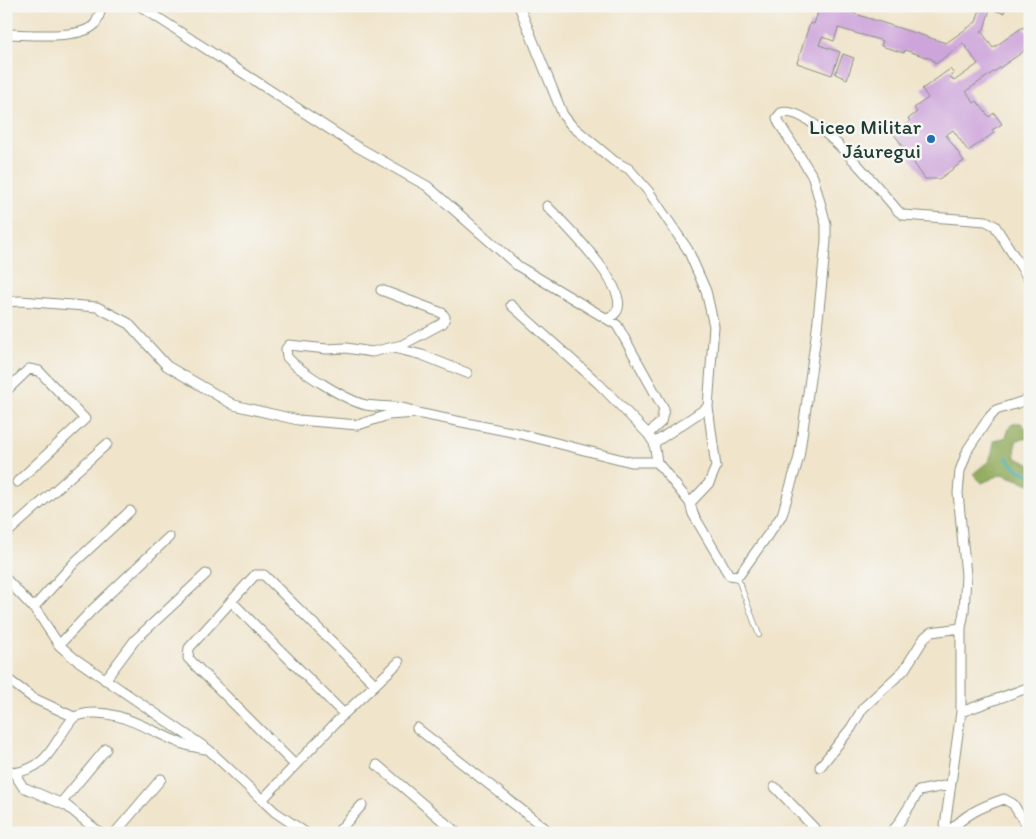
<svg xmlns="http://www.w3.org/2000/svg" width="1036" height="839" viewBox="0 0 1036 839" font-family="Itim,sans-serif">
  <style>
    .forest { fill: #90aa5c; stroke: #587448 }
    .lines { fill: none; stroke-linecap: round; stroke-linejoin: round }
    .stream { stroke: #3aabb3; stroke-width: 3 }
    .building { fill: #cea5db }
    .service-casing { stroke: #88907f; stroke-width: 6 }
    .minor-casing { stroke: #88907f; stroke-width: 11 }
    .service { stroke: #fff; stroke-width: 4.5 }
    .minor { stroke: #fff; stroke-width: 9 }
    .poi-dot { fill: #1f6fb2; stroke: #f6f6f2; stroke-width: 2 }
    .labels { text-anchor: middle; stroke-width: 5; stroke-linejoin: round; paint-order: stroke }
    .poi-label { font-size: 21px; fill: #1f3d34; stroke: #f6f6f2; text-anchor: end }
  </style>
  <rect width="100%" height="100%" fill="#f6f6f2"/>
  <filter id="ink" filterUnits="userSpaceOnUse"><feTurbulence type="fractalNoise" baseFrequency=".02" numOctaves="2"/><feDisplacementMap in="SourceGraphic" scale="10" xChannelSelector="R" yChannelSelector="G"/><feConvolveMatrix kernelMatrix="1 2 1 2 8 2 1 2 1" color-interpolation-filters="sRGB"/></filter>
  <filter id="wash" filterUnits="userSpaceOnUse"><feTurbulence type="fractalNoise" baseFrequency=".0096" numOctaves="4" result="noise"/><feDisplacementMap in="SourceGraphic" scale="20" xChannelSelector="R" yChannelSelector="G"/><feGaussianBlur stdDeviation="1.12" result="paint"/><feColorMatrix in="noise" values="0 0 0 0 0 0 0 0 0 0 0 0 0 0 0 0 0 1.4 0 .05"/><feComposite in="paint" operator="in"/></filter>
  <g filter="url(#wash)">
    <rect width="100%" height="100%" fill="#f0e4ca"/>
    <path class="forest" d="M1015,423H1021L1030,432V438L1017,440L1015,446L1016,458L1030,464V484L1002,474L982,483L973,474C989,460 991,463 994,441L1006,437L1010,426Z"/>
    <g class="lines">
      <path class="stream" d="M1006,457L1019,470L1030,475
        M6,833H7"/>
    </g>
    <g id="blocks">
      <path class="building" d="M820,6H847L846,11L946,43L976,22L981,6H1006L1004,13L990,9L984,29L981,31L993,48L1023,27L1030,36V47L966,91L974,103L977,101L989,117L994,113L1002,124L992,130L994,133L968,151L953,130L946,135L964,161L939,179H925L909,156L918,150L916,147L908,153L893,133L910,121L908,119L917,112L914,108L928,98L922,89L950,69L954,74L950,76L954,81L978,64L963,43L936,64L932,59L905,50L904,53L881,46L883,41L838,28L834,41L822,37L819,45L840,52L832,75L797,63L810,23L814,24Z
        M843,54L854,58L847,79L835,74Z"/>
    </g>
  </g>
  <g filter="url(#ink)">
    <use href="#blocks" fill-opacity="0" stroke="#88907f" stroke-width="1"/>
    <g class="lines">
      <g class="service-casing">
        <path id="service" d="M737,576L759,635"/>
      </g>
      <g class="minor-casing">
        <path id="minor" d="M140,6L354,145L427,186L518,266L617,325L664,409L661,422L648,434
          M519,6L563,115L571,125L614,161L629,169L649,192L688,250L706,291L714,326L708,407L716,467L709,483L690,503
          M6,34C26,34 82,40 95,24C98,20 100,12 102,6
          M547,206C562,222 630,287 617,311C616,313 611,317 609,319
          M381,290L442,313L445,317L443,323L402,345L372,352L346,348L327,349L289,345L286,349L287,357C299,371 347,401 366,405C383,408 398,404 415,412
          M6,302L20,301L97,307L128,323L167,366L234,405L298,420L358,425L388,415L417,413L521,434L631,462H657L690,503L693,514L729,575L737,576L740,574L782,515L799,457L817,329L826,241V224L813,177L779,123L777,118L781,113C812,104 879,189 898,211L903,215L986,221L995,226L1030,281
          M511,305L599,384L648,434L654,443L657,462
          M394,348L422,355L467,373
          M6,391L29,369L39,371L85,419L17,482
          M654,443L708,407
          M6,534L107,444
          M6,579L38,613L59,645L74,658L209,750L275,812L306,833
          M231,601L344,714
          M33,608L75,562L130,511
          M59,645L91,611L169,537
          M6,678L33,698L74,717
          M105,680L135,640L206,574
          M961,712L1030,687
          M417,728L551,833
          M294,764L188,658L189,648L255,575H264L375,684
          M377,765L457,833
          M820,767L851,728L863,708L904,670L925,637L931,632L961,628
          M6,768L14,773C51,767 52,743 74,717C110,703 146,729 178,742C186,746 196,747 204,749
          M14,773L23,787L67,806L100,833
          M775,787L819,833
          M262,800L344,714L399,662
          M61,803L106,749
          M115,833L161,779
          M337,833L362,805
          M890,833L897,826L919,791L949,785
          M944,833L961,712V628L964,612L966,575L958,493L960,471L968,449L988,419L996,410L1030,399
          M948,833C965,814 981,807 1004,799L1013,804L1030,831"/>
      </g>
      <use href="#service" class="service"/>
      <use href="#minor" class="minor"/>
    </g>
  </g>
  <circle class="poi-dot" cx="931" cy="139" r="5"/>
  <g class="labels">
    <g class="poi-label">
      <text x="921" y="134">Liceo Militar<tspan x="921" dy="24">Jáuregui</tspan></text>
    </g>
  </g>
  <rect width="1036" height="839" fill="none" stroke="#f6f6f2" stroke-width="25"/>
</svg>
